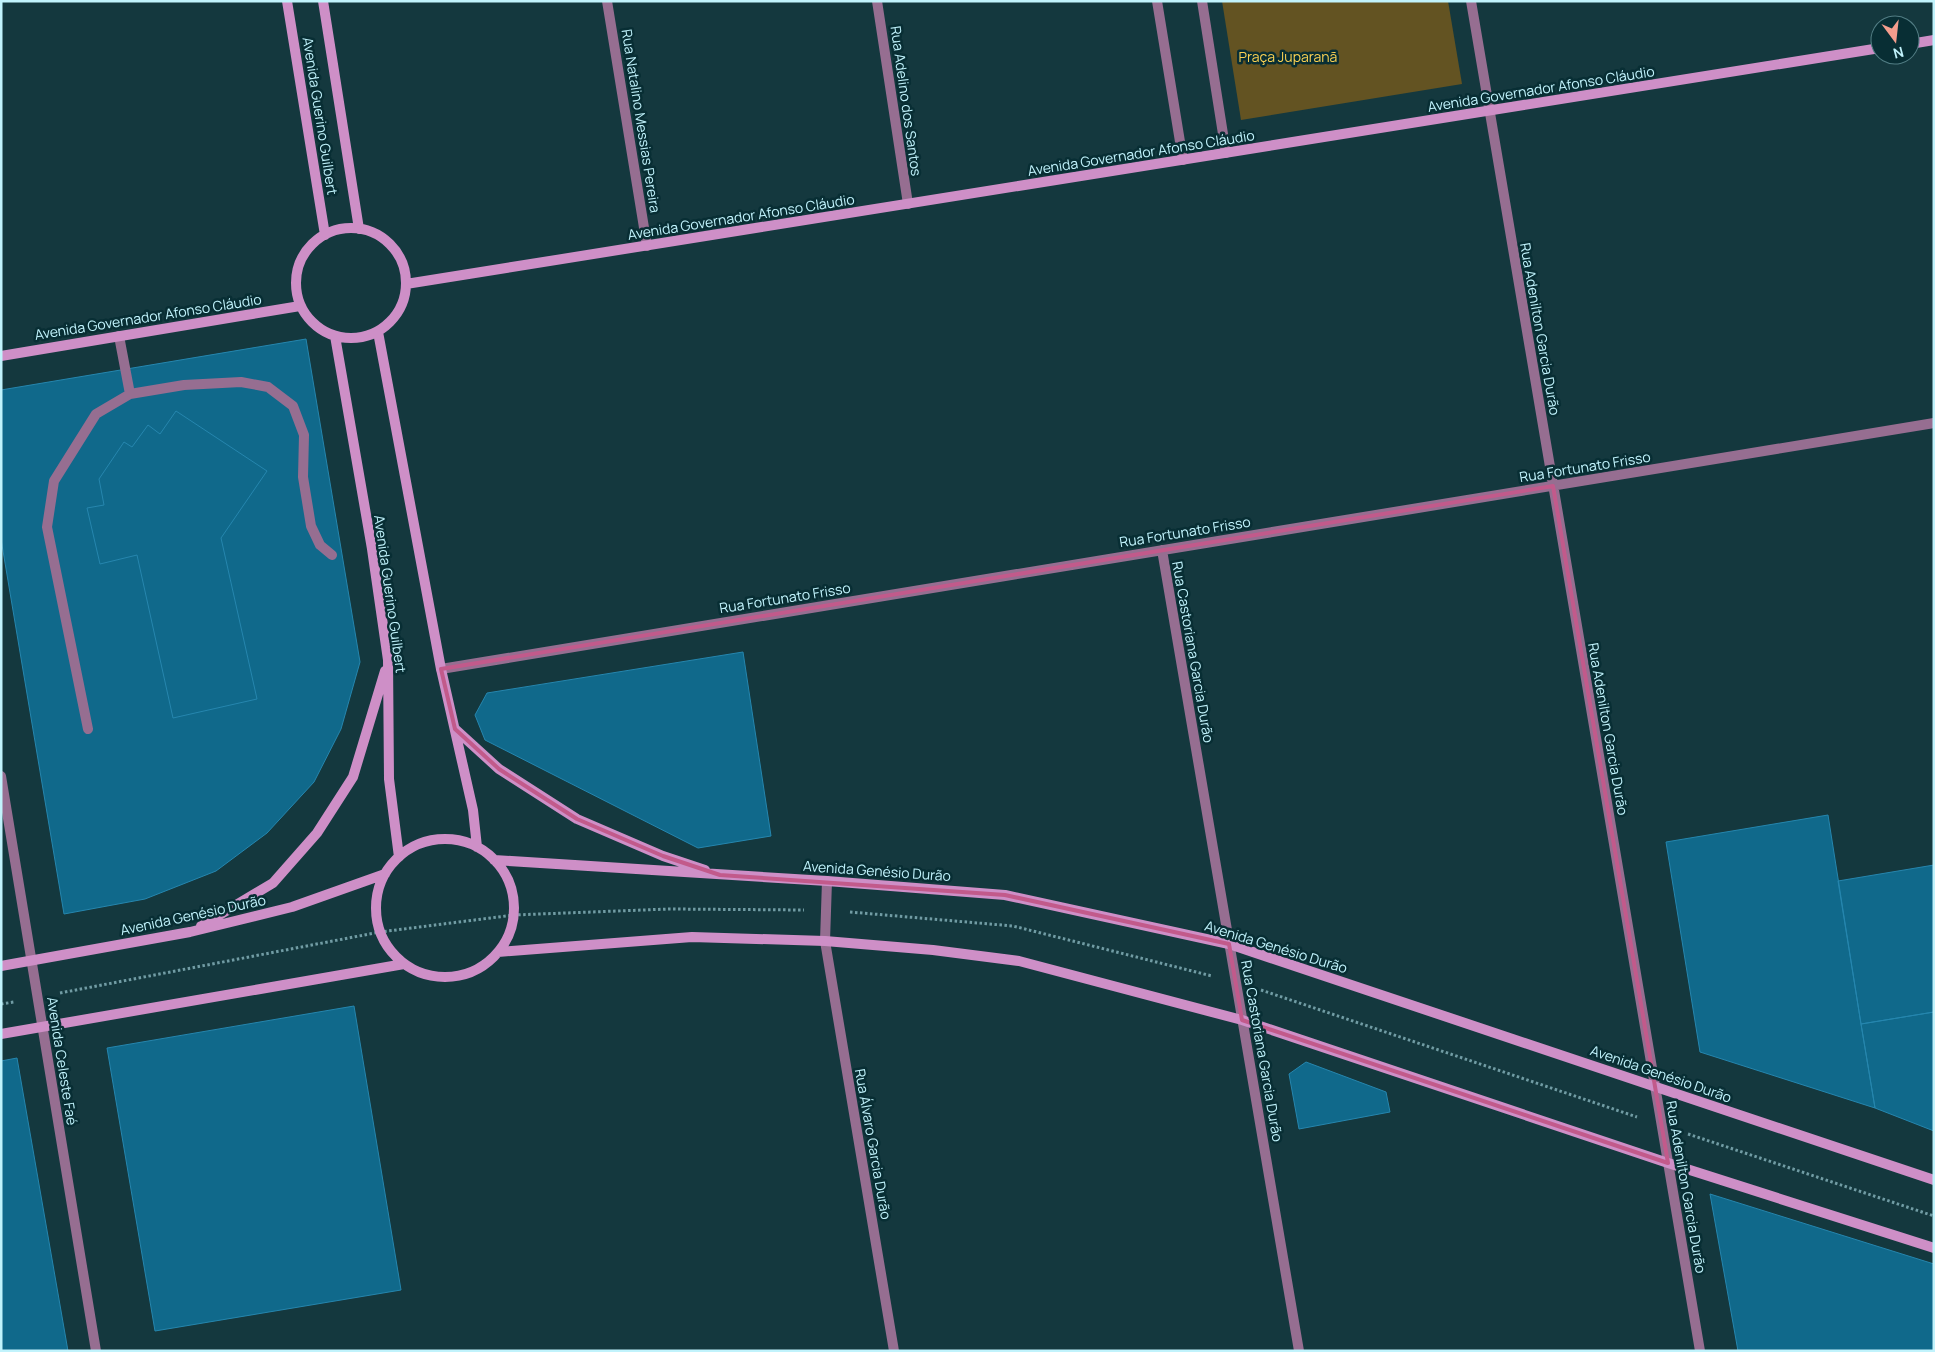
<svg xmlns="http://www.w3.org/2000/svg" width="1935" height="1352" viewBox="0 0 1935 1352" font-family="Manrope,sans-serif">
  <style>
    .green { fill: #635322 }
    .building { fill: #10698b; stroke: #2686ae }
    .lines { fill: none; stroke-linecap: round; stroke-linejoin: round }
    .path { stroke: #719ca4; stroke-width: 3; stroke-dasharray: 2.5 2.5; stroke-linecap: butt }
    .lane { stroke: #966e91; stroke-width: 10 }
    .street { stroke: #966e91; stroke-width: 10 }
    .secondary { stroke: #ce8fc7; stroke-width: 10 }
    .marked { fill: none; stroke: #c25a8b; stroke-width: 4; stroke-linejoin: round }
    .labels { text-anchor: middle; stroke-width: 5; stroke-linejoin: round; paint-order: stroke }
    .park-label { font-size: 14px; fill: #fad153; stroke: #082e34 }
    .street-label { font-size: 14px; fill: #c1f3fc; stroke: #082e34 }
  </style>
  <rect width="100%" height="100%" fill="#14383e"/>
  <path class="green" d="M1222,1H1448L1462,84L1241,120Z"/>
  <path class="building" d="M306,339L360,662L341,729L314,782L267,833L216,871L145,899L64,914L1,539V390Z
    M176,411L267,471L221,538L257,699L173,718L137,555L100,564L87,508L104,505L99,479L124,442L132,447L148,425L160,434Z
    M743,652L771,836L698,848L485,740L475,715L487,693Z
    M1828,815L1861,1024L1875,1108L1700,1052L1666,842Z
    M1934,865V1012L1861,1024L1838,881Z
    M354,1006L401,1290L155,1331L107,1048Z
    M1934,1012V1131L1875,1108L1861,1024Z
    M17,1058L68,1351H1V1061Z
    M1306,1062L1386,1092L1390,1112L1299,1129L1289,1074Z
    M1710,1194L1934,1264V1351H1738Z"/>
  <g class="lines">
    <path class="path" d="M850,912L1013,926L1212,976
      M1261,990L1637,1117
      M60,993L380,932L514,915L669,909L804,910
      M1,1004L14,1002
      M1688,1134L1934,1216"/>
    <path class="lane" d="M119,336L130,394
      M88,729L47,527L54,481L96,414L130,394L184,385L241,382L268,387L293,406L304,435L303,477L311,526L320,545L332,555"/>
    <path class="street" d="M607,1L647,246
      M877,1L908,204
      M1157,1L1183,160
      M1202,1L1226,153
      M1471,1L1700,1351
      M1162,550L1299,1351
      M441,669L1934,423
      M1,776L96,1351
      M827,881L825,941L894,1351"/>
    <path class="secondary" d="M287,1L325,235
      M323,1L359,229
      M1910,44L1934,40
      M296 283a55 55 0 1 1 110 0a55 55 0 1 1-110 0Z
      M406,284L1880,48
      M378,332L441,669L473,810L477,847
      M335,336L372,549L388,660L389,779L399,857
      M1,356L300,306
      M455,729L499,769L577,819L663,856L705,870
      M376 908a69 69 0 1 1 138 0a69 69 0 1 1-138 0Z
      M494,860L827,881L1005,895L1229,944L1934,1180
      M201,926L273,883L317,833L353,777L385,671
      M498,952L692,937L825,941L933,950L1019,961L1242,1020L1668,1163L1934,1248
      M1,966L190,932L292,907L385,874
      M1,1034L404,964"/>
  </g>
  <path class="marked" d="M1553,486L1668,1163L1242,1020L1229,944L1005,895L720,875L663,856L577,819L499,769L455,729L441,669Z"/>
  <g class="labels">
    <g class="park-label">
      <text x="1288" y="62">Praça Juparanã</text>
    </g>
    <g class="street-label">
      <text transform="translate(1541 89) rotate(-9)" y="5">Avenida Governador Afonso Cláudio</text>
      <text transform="translate(906 101) rotate(82)" y="5">Rua Adelino dos Santos</text>
      <text transform="translate(320 116) rotate(81)" y="5">Avenida Guerino Guilbert</text>
      <text transform="translate(641 121) rotate(81)" y="5">Rua Natalino Messias Pereira</text>
      <text transform="translate(1141 153) rotate(-9)" y="5">Avenida Governador Afonso Cláudio</text>
      <text transform="translate(741 217) rotate(-9)" y="5">Avenida Governador Afonso Cláudio</text>
      <text transform="translate(148 317) rotate(-9)" y="5">Avenida Governador Afonso Cláudio</text>
      <text transform="translate(1540 329) rotate(80)" y="5">Rua Adenilton Garcia Durão</text>
      <text transform="translate(1585 467) rotate(-9)" y="5">Rua Fortunato Frisso</text>
      <text transform="translate(1185 532) rotate(-9)" y="5">Rua Fortunato Frisso</text>
      <text transform="translate(390 594) rotate(82)" y="5">Avenida Guerino Guilbert</text>
      <text transform="translate(785 598) rotate(-9)" y="5">Rua Fortunato Frisso</text>
      <text transform="translate(1193 652) rotate(80)" y="5">Rua Castoriana Garcia Durão</text>
      <text transform="translate(1608 729) rotate(80)" y="5">Rua Adenilton Garcia Durão</text>
      <text transform="translate(877 871) rotate(4)" y="5">Avenida Genésio Durão</text>
      <text transform="translate(193 915) rotate(-12)" y="5">Avenida Genésio Durão</text>
      <text transform="translate(1276 947) rotate(17)" y="5">Avenida Genésio Durão</text>
      <text transform="translate(1262 1051) rotate(80)" y="5">Rua Castoriana Garcia Durão</text>
      <text transform="translate(62 1061) rotate(81)" y="5">Avenida Celeste Faé</text>
      <text transform="translate(1661 1074) rotate(19)" y="5">Avenida Genésio Durão</text>
      <text transform="translate(873 1144) rotate(80)" y="5">Rua Álvaro Garcia Durão</text>
      <text transform="translate(1686 1187) rotate(80)" y="5">Rua Adenilton Garcia Durão</text>
    </g>
  </g>
  <rect width="1935" height="1352" fill="none" stroke="#c1f3fc" stroke-width="5"/>
  <g transform="translate(1895 40) rotate(165)"><circle r="24" fill="#082e34" stroke="#527d84"/>
  <path d="M0-4L9 19L0 12L-9 19Z" fill="#f59d8d"/>
  <text y="-8" font-size="14" font-weight="bold" text-anchor="middle" fill="#c1f3fc">N</text>
  </g>
</svg>
